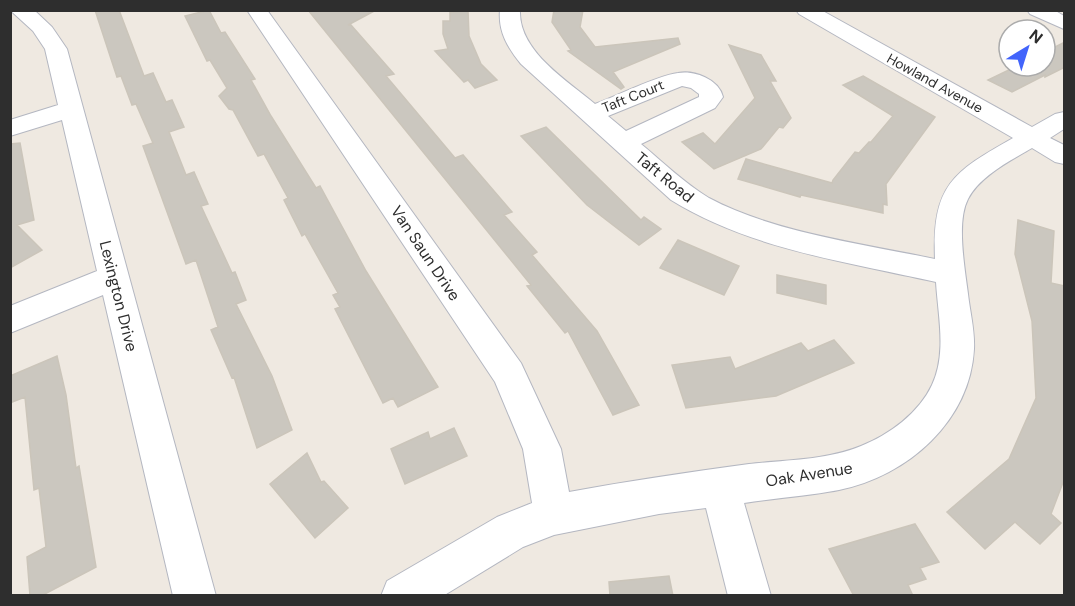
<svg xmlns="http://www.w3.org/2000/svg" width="1075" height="606" viewBox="0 0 1075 606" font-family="'DM Sans',sans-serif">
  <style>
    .building { fill: #cbc7bf; stroke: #cbc5ba; stroke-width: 1.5 }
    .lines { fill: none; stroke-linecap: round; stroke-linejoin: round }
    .minor-casing { stroke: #b4b7c1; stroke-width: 2 }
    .minor { fill: #fff; fill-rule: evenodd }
    .labels { text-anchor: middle; stroke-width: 5; stroke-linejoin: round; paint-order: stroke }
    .far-street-label { font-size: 14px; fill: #2e2e2e; stroke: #fff }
    .street-label { font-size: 16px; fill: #2e2e2e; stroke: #fff }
  </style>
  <rect width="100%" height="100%" fill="#efe9e1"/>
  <path class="building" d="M95,10H119L144,76L153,73L166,102L172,100L184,127L169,132L186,175L194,172L208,204L201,206L232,273L235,272L246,300L236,304L272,376L292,430L257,448L234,377L232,378L211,330L218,327L196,260L186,264L143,146L153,143L136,104L132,105L121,76L117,77Z
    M209,10L221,33L225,32L255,79L251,80L271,116L316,188L320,186L366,271L438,387L398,407L393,398L383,403L335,309L340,307L333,295L338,293L305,234L302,236L284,200L288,198L264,154L258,156L233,110L229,109L219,96L227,88L210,60L207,61L185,16Z
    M308,10H376L348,25H351L394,74L386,76L455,158L463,155L512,212L504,215L537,252L532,255L597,331L639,405L613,415L568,331L565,333L527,286L531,285Z
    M554,10H583L580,27L595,47L678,38L680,44L613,72L624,87L621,89L568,51L571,50L552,22Z
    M468,11L469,36L481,64L497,80L475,88L468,80L464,82L435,51L448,49L443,34V21H450V12Z
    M1065,42V67L1045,77V75L1012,92L988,80L1017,66H1045V52Z
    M729,45L761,55L776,81H770L791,118L783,128L779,127L761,149L714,169L682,142L703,133L715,144L755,98Z
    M863,76L935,117L886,184L887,205L883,204V213L801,195L800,197L738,179L746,159L832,183L833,180L855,152L859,153L869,142H871L893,116L843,85Z
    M546,127L641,220L644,217L661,229L639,245L587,205L521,136Z
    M20,143L34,220L17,225L42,250L10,268V144Z
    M1018,220L1054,231L1051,283L1065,286V477L1051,514L1061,523L1040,544L1015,522L985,549L947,512L1009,459L1036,398L1032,321L1015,254Z
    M678,240L739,266L724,295L660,268Z
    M777,275L826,285V304L777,293Z
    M834,340L854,363L776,396L686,408L672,365L730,357L735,369L801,343L808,351Z
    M57,356L66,395L76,468L79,466L96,567L41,596H30L27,557L46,547L39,488L34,490L25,397L10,403V376Z
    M454,428L467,456L405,484L391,449L428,432L430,439Z
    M307,453L321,482L324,481L348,508L315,538L270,484Z
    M915,524L939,562L920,568L926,579L908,585L913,596H854L829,549Z
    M669,576L673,596H610L609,582Z"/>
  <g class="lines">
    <g class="minor-casing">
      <path id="minor" d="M10,10H34L52,27L67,49L216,596H173L103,295L10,333V306L97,271L62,120L10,136V120L58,105L45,49L33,31Z
        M247,10H267L521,363L561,449L569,492C629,481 689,472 749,464C785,460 827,460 861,446C889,435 919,413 932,385C947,353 938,316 936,282C847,262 750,249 671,200L521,64C508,48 498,32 500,10H520C518,51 567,80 595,104C617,96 656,76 678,73C694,70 719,79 723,97L715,108L641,144C663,162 684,183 709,198C772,232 864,244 935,259C932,185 953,172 1013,138L799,14L796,10H821L1032,127L1055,114L1064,112V129L1050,138L1064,145V164L1055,162L1032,148C1010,161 980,176 968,199C956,222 965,269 968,294C970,312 975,331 974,349C970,421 908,476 839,490C808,496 776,498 744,503L771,596H728L706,508L659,514L554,535L523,547L443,596H381L387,581L497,517L532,503L523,449L495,382ZM682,86L691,88L699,94V97L626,131L608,116Z
        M1027,10H1054L1064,16V29L1030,14Z"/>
    </g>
    <use href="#minor" class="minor"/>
  </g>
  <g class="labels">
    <g class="far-street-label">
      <text transform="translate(935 83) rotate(29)" y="5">Howland Avenue</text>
      <text transform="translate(633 96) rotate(-22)" y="5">Taft Court</text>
    </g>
    <g class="street-label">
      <text transform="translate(665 177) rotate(39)" y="6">Taft Road</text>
      <text transform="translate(426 253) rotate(56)" y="6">Van Saun Drive</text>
      <text transform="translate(119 296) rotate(76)" y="6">Lexington Drive</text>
      <text transform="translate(809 474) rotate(-9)" y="6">Oak Avenue</text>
    </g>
  </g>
  <rect width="1075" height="606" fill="none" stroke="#2e2e2e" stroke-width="24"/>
  <g transform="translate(1027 48) rotate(38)"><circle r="28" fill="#ffffff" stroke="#ababab" stroke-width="1.5"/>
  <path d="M0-4.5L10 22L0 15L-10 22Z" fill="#4264fb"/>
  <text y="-9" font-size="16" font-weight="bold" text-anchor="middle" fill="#2e2e2e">N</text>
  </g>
</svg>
